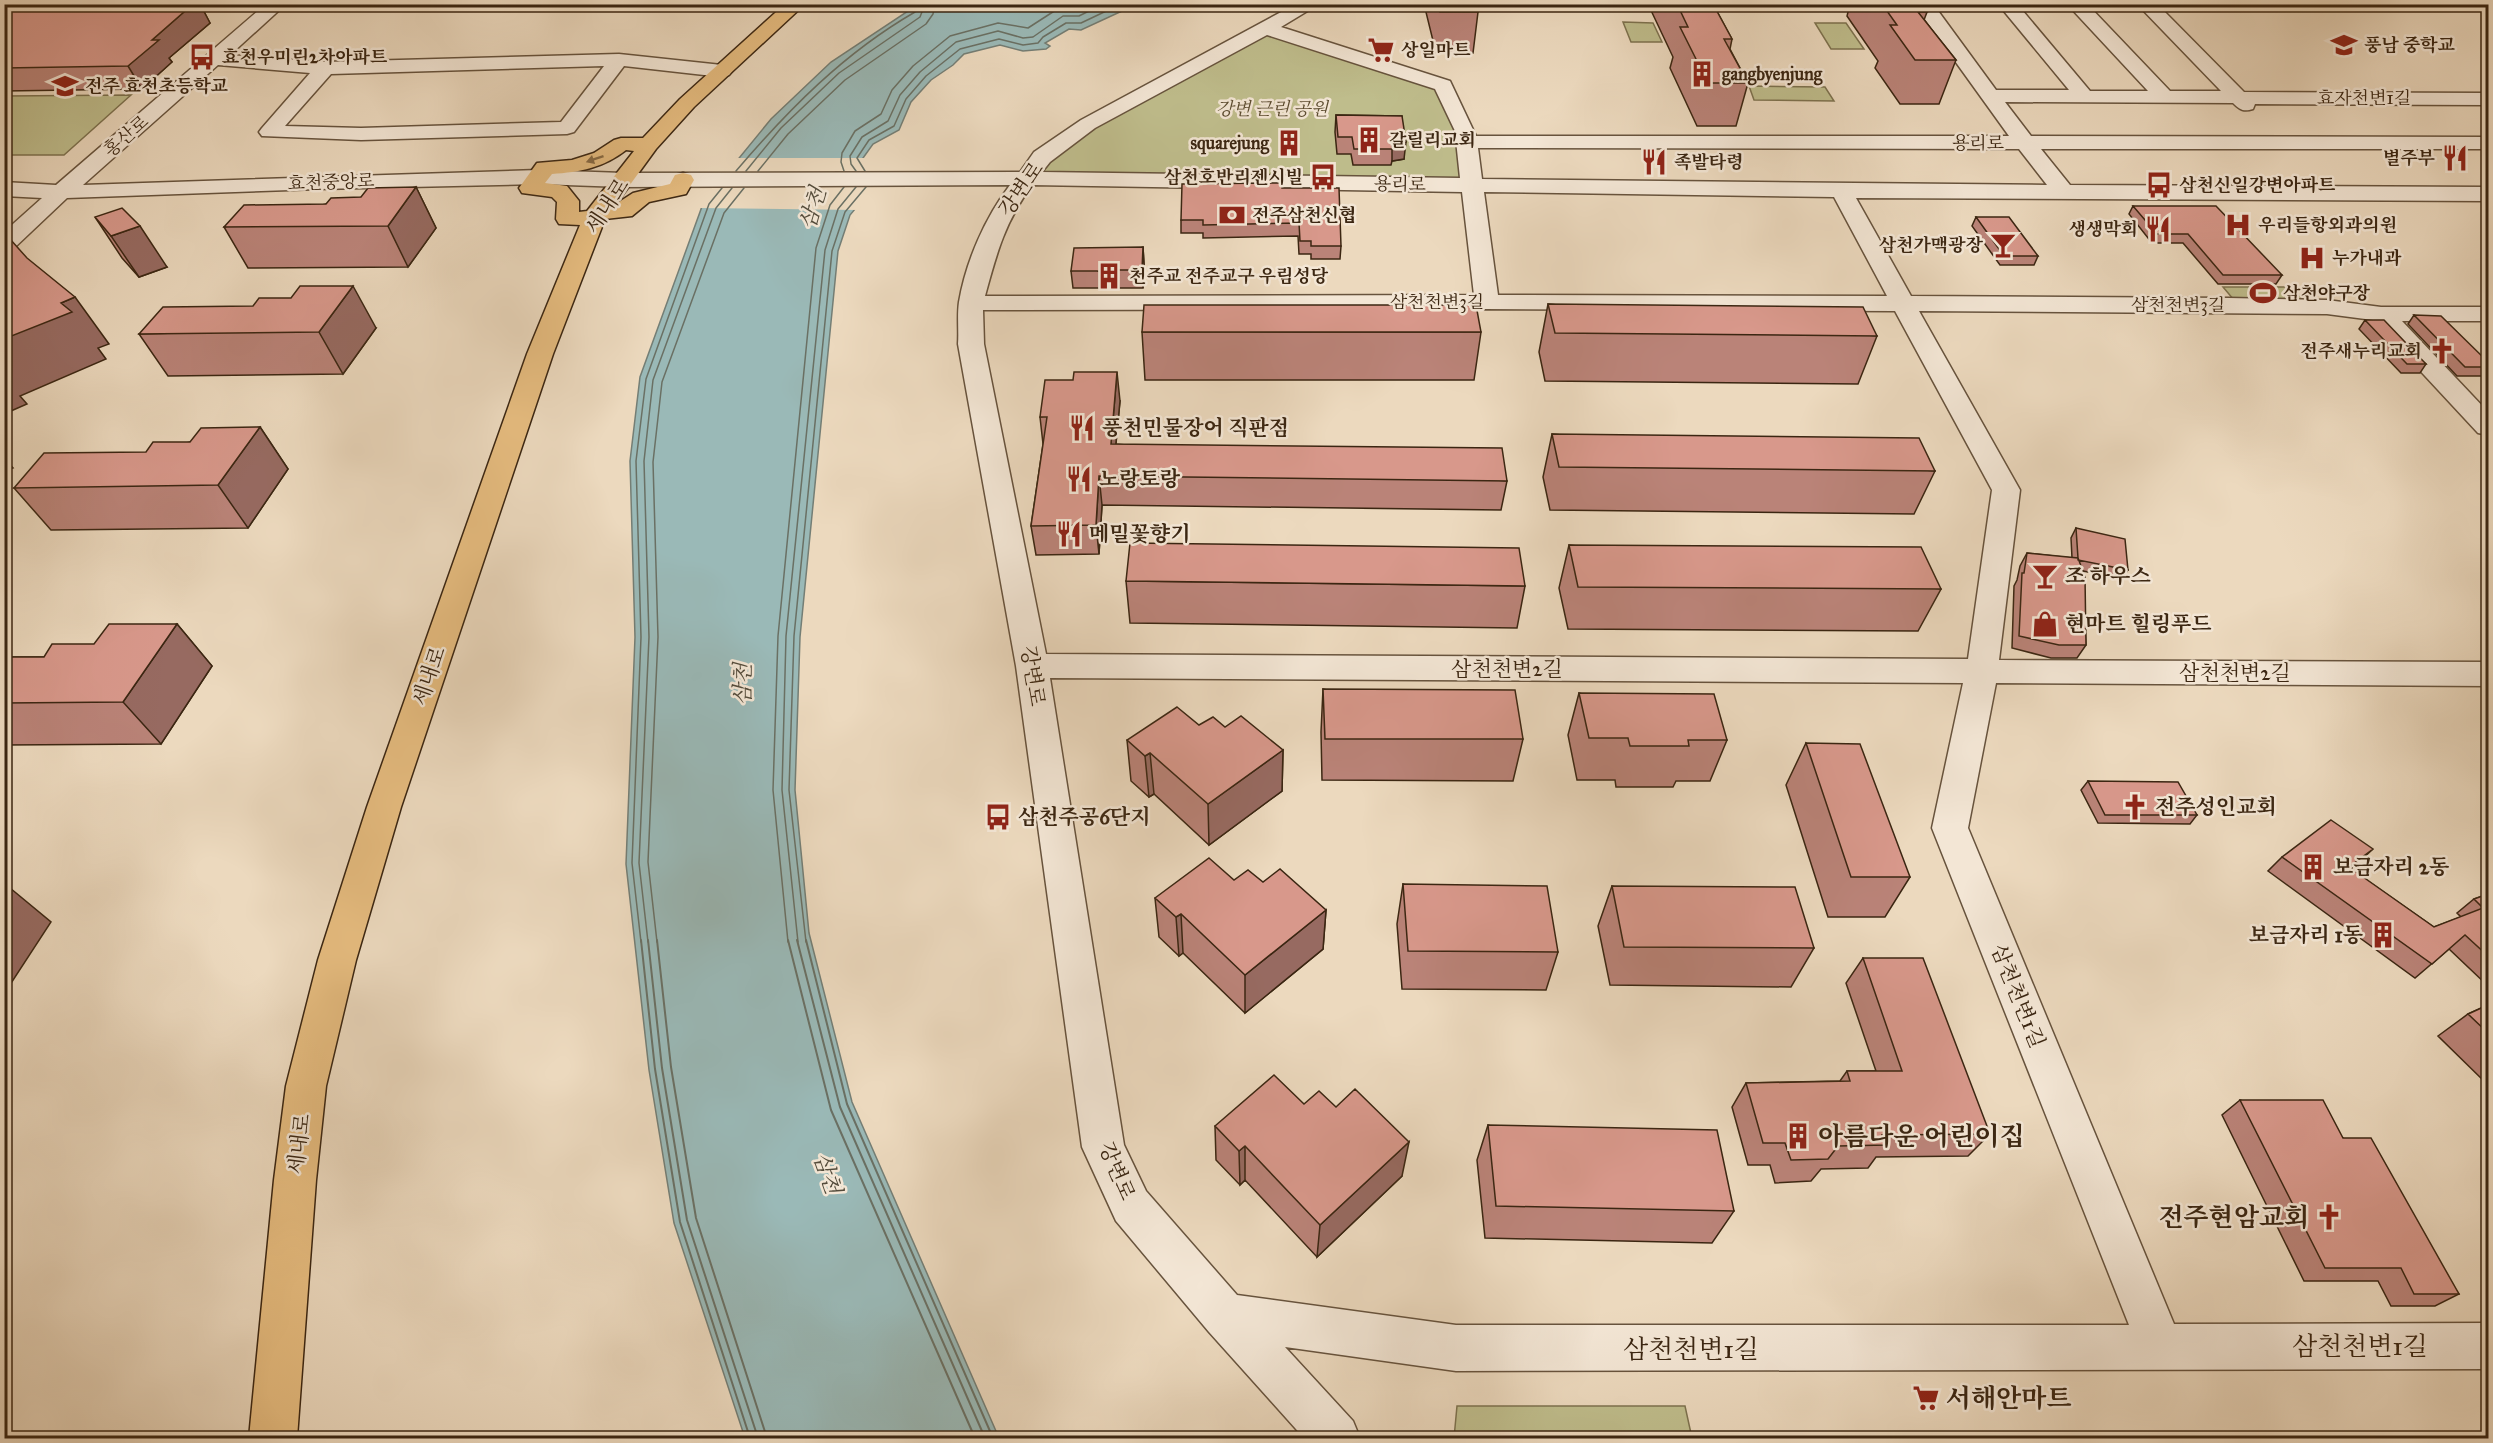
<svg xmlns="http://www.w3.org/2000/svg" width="2493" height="1443" viewBox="0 0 2493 1443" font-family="'IM FELL Great Primer','Noto Serif KR',serif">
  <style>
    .green { fill: #bfbd8c; stroke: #7d724f; stroke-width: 1.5 }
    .water { fill: #9ab9b7; stroke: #747e75; stroke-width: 1.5 }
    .pier { fill: #ecd9be }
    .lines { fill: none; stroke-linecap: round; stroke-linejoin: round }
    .shore-far1 { stroke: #6a7064; stroke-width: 1.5 }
    .shore { stroke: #6a7064; stroke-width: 2 }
    .minor-casing { stroke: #67533d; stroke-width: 3 }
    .major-casing { stroke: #3b2612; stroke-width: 3 }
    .minor { fill: #f3e6d5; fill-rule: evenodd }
    .major { fill: #e6bc7f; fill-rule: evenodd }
    .wall { fill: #ba8378; stroke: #3b2612; stroke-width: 1.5 }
    .shaded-wall { fill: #976a61; stroke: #3b2612; stroke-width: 1.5 }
    .building { fill: #d8988b; stroke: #3b2612; stroke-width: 1.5 }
    .oneway { fill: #886a43 }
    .labels { text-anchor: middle; stroke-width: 5; stroke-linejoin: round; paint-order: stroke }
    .far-poi-label { font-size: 18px; font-weight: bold; fill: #3b2612; stroke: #f3e6d5; text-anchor: start }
    .far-street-label { font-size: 18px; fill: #3b2612; stroke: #f3e6d5 }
    .far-park-label { font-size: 18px; font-style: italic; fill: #5c4c30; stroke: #f3e6d5 }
    .street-label { font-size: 21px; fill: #3b2612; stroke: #f3e6d5 }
    .poi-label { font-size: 21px; font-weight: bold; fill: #3b2612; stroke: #f3e6d5; text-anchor: start }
    .water-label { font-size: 22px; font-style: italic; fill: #534b3b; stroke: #f3e6d5 }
    .near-poi-label { font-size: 26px; font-weight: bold; fill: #3b2612; stroke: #f3e6d5; text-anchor: start }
    .near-street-label { font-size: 26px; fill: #3b2612; stroke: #f3e6d5 }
  </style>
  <rect width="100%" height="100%" fill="#ecd9be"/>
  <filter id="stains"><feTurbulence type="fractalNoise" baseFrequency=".00333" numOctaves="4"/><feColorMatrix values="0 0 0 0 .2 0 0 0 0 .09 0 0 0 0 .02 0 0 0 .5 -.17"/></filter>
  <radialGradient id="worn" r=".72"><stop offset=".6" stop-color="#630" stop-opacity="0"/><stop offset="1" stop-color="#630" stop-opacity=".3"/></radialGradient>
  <path class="green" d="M1623,22L1653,23L1662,42H1631Z
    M1815,23H1846L1864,49H1831Z
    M1267,29L1443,85L1473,185L1026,178L1042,157Z
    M1749,86L1825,87L1834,101L1754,100Z
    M131,95L64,155H5V96Z
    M2223,287H2291L2303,299L2234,300Z
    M1457,1406H1685L1692,1438H1454Z"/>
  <path class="water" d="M917,5H1135L1081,30L1069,29L1045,43L1050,46L1046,49L1023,51L1000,45L964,54L953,65L931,80L911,102L899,130L873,144L863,158L880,179L850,215L838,251L800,637L795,790L809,933L852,1102L999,1438H745L674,1223L649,1070L626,864L635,637L630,461L640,377L704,201L771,119L831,62Z"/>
  <path class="pier" d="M736,158H867L883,178L882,181L858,210L698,208L702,199Z"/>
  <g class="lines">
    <path class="shore-far1" d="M736,171C789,109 844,53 915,12L918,4
      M746,171L781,128L839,73L920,17L925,4
      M758,171L788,134L845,80L926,24L933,14L935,4
      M844,171L841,162L842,153L855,131L881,114L892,90L913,66L950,36L998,23L1028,28L1059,8L1082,4
      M856,171L851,164L850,156L862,137L888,121L900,95L920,72L956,42L998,31L1023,38L1033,37L1063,16H1079L1103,4
      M865,171L857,158L869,140L894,126L906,99L926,76L960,49L999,39L1023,45L1038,43L1043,37L1066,23H1081L1121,4
      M641,942L632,863L641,637L636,461L646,379L709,204L722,188
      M648,942L639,863L649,637L644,461L653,380L716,208L732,188
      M657,942L648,862L658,637L653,462L662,382L724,213L744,188
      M788,942L773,790L778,636L816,248L830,205L844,187
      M798,942L782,790L786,636L825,250L838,209L856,187
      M806,942L789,790L794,636L832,251L845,212L866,187"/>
    <path class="shore" d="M641,940L655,1069L680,1222L750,1438
      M648,940L662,1068L687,1220L758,1438
      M657,940L671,1067L696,1218L767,1438
      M788,940L831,1110L975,1438
      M797,940L840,1107L985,1438
      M806,940L847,1104L993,1438"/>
    <g class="minor-casing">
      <path id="minor" d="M266,4H286L230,55L325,62L619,54L722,65L729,67L732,71L729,75L722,77L624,66L574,132L567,134L361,140L262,136L259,132L262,128L310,73L218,65L83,185L538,170L623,173L1020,172L1034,152L1081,120L1296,4H1319L1281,27L1450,81L1476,136H2009L1914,4H1933L1996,90H2069L1998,4H2017L2090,91H2148L2067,4H2087L2170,91H2221L2137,4H2157L2244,92L2488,93V105L2255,104L2253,109C2244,112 2240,110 2233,103L2005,102L2031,136L2488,137V149H2041L2070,185L2488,187V201L1856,198L1911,296L2229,298L2327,300L2381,307H2488V321H2402L2488,412V435L2478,433L2373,320L2327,314L1919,311L2020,490L1999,660L2488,662V686L1996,683L1968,828L2174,1324L2488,1323V1369L1456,1371L1285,1347L1353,1421L1360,1438H1304L1209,1332L1116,1221L1082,1147L1016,666L958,344C959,331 957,316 959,302C966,261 985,218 1010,185L623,187L538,184L319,189L67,198L12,250L4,252V232L42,198L4,196V182L56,185ZM1267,35L1435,89L1455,131L1460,178L1042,172L1050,162L1095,128ZM604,66L561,122L361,128L285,126L331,74ZM1478,148L2019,149L2047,185L1482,179ZM1032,185L1462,192L1474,295L985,296C997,252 1005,222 1032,185ZM1484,192L1834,197L1887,296L1498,295ZM1487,309L1895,311L1992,490L1968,659L1046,654L984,344L983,310ZM1050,678L1963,683L1932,828L2129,1325H1456L1237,1295L1146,1191L1124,1145Z"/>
    </g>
    <g class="major-casing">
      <path id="major" d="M785,4H805L694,107L656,149L616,204L633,193L670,184L675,175L683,173L691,175L694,180L686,194L649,202L632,216L605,219L553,354L401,807L356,960L326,1086L316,1180L297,1438H249L274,1180L286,1086L318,960L367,807L527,354L580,225L559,224L556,219L557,202L552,197L522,193L519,188L537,163L572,160L594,153L614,140L621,138H643L680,99ZM626,150L634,151L587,211L579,212V201L567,186L545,183L552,174C580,172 603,168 626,150Z"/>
    </g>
    <use href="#minor" class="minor"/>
    <use href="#major" class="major"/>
  </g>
  <path class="wall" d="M4,4H200L210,23L169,58L172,62L142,89L4,91Z
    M1424,4H1476L1478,12L1473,53H1436Z
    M1648,4H1713L1732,39L1730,49L1748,83L1736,126H1697L1670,68L1673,57Z
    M1850,4H1921L1927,12L1924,20L1956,60L1939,104H1900L1875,68L1878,61L1847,16Z
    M1336,115L1402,116L1404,159L1392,161L1391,165H1353L1351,154H1337L1335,132Z
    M416,187L436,228L408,267L248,268L224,227L326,204Z
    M1282,188L1341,246L1340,259H1311V254H1299L1298,236L1203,238V233H1181V220Z
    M2133,206L2282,275L2276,284H2218L2183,243H2152L2129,214Z
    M95,217L167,267L139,277L122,258Z
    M1976,217L2038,256L2034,265H2000L1972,226Z
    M1143,247L1144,264L1143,288H1119L1108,290L1098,288H1073L1071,271Z
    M1548,304L1877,336L1858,384L1545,381L1539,352Z
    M2414,315L2488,362V374L2487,376H2457L2408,324Z
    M2365,320L2426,364L2420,373H2401L2359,329Z
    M376,328L343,374L168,376L139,334Z
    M1142,332H1481L1474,380H1145Z
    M1120,401L1116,444L1507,481L1501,510L1102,505L1099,554L1036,555L1031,526L1043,444L1040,417Z
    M260,427L288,469L248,528L51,530L14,488L190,442Z
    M1552,434L1935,471L1914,514L1550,510L1543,477Z
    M2076,528L2128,570L2122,579L2083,571L2086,645L2077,658H2051L2012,648L2014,586L2017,580L2020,566L2027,553L2072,558L2071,538Z
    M1569,545L1941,589L1918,631L1568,629L1559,588Z
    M1126,581L1525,586L1517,628L1130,623Z
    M177,624L212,666L161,744L4,745V657H44Z
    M1323,689L1523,739L1513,781L1322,780L1321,732Z
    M1579,693L1727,740L1710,781H1676L1673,787H1616L1615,780H1577L1568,735Z
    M1199,725L1225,727L1283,750L1282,791L1209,845L1154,794L1149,797L1131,781L1127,740Z
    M1806,743L1910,877L1885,917H1828L1786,785Z
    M2088,781L2197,815L2190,824L2098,823L2081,790Z
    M2282,857L2358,863L2351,869L2434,927L2461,917L2457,913L2474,899L2488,894V986L2449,949L2415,978L2268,871Z
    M1234,880L1263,882L1326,910L1323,949L1245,1013L1183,953L1179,956L1159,937L1155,898Z
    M1403,884L1558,952L1546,990L1402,989L1397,924Z
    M1612,886L1814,948L1791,987L1610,985L1598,926Z
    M1863,958L1990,1134L1968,1156L1876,1157L1868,1168L1821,1169L1811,1181L1775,1183L1770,1165H1748L1732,1107L1746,1083L1840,1081L1847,1071H1876L1846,983Z
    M2488,1005V1085L2438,1036L2468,1014Z
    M2240,1100L2343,1138L2459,1294L2435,1306H2391L2378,1281H2304L2222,1115Z
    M1304,1104L1336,1107L1402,1176L1317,1257L1245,1180L1240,1185L1216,1160L1215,1126Z
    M1488,1125L1734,1211L1712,1243L1485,1238L1477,1160Z"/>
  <path class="shaded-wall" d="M193,4H200L210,23L169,58L172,62L142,89L128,66L152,40Z
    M1406,142L1404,159L1392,161V145Z
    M416,187L436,228L408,267L388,226Z
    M140,226L167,267L139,277L111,236Z
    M1143,247L1144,264L1143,288L1142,270Z
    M1118,270L1119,288L1108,290L1107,273Z
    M353,286L376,328L343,374L319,332Z
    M75,297L109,344L98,348L106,359L20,396L27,404L4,414V339L61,303Z
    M1117,372L1120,401L1113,473L1111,444Z
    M260,427L288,469L248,528L218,485Z
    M4,458L13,468L4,471Z
    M1099,476L1102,505L1099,554L1096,525Z
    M4,481L8,486L4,487Z
    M177,624L212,666L161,744L123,702Z
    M1283,750L1282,791L1209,845L1208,804Z
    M1150,753L1154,794L1149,797L1145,756Z
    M2373,849L2358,863L2335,882L2349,867Z
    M4,883L51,922L4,994Z
    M1326,910L1323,949L1245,1013V975Z
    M1181,914L1183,953L1179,956L1176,917Z
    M1409,1142L1402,1176L1317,1257L1320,1225Z
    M1245,1146V1180L1240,1185L1239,1151Z"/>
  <path class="building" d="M4,4H193L152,40H159L128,66L4,68Z
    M1438,4H1476L1478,12H1440Z
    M1677,4H1713L1732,39H1724L1748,83H1708L1680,27H1688Z
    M1882,4H1921L1927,12H1918L1956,60H1915L1890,25H1897Z
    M1336,115L1402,116L1406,142L1392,145L1393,149H1354L1352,137H1338Z
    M1282,183V188H1339L1341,246H1311V241H1300L1299,223L1203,225V220H1181L1182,184Z
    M416,187L388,226L224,227L244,205L326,204L331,198L361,197L368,188Z
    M2133,206H2216L2282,275H2223L2188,234H2157Z
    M122,208L140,226L111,236L95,217Z
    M1976,217H2009L2038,256H2004Z
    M10,239L27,258L75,297L61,303L72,312L4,339V312L9,310L4,306V241Z
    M1143,247L1142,270H1118L1107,273L1097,271H1071L1074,248Z
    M300,286H353L319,332L139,334L163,307L253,306L259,298H291Z
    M1548,304L1863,307L1877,336L1555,333Z
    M1144,305H1476L1481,332H1142Z
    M2414,315L2441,316L2488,362V367H2465Z
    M2365,320H2384L2426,364H2407Z
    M1074,372H1117L1111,444L1502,448L1507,481L1099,476L1096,525L1031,526L1047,417H1040L1045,380H1073Z
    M260,427L218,485L14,488L44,453L146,452L153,442H190L201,428Z
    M1552,434L1919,438L1935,471L1559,467Z
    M2076,528L2125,539L2128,570L2078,560V558Z
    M1130,543L1519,548L1525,586L1126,581Z
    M1569,545L1921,547L1941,589L1578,587Z
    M2027,553L2078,558L2085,577L2086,645H2059L2019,636L2022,573H2024Z
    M109,624H177L123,702L4,703V657H44L52,644H94Z
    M1323,689L1515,690L1523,739H1325Z
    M1579,693L1714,694L1727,740H1688L1689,746H1630L1628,738H1589Z
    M1177,707L1199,725L1213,717L1225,727L1241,716L1283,750L1208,804L1150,753L1145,756L1127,740Z
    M1806,743L1860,744L1910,877H1851Z
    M2088,781L2178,782L2197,815H2105Z
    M2331,820L2373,849L2349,867L2434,927L2483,908L2474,899L2488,894V956L2465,935L2432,964L2282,857Z
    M1209,858L1234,880L1248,870L1263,882L1280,869L1326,910L1245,975L1181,914L1176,917L1155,898Z
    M1403,884L1547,886L1558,952L1408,951Z
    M1612,886L1795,887L1814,948L1624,947Z
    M1863,958H1923L1990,1134L1882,1135L1886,1145L1838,1146L1828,1159L1791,1160L1785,1143H1763L1746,1083L1850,1081L1847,1071H1902Z
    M2488,1005V1033L2468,1014Z
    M1274,1075L1304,1104L1319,1091L1336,1107L1355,1089L1409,1142L1320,1225L1245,1146L1239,1151L1215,1126Z
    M2240,1100H2323L2343,1138H2371L2459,1294H2414L2401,1268H2325Z
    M1488,1125L1717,1130L1734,1211L1496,1206Z"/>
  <defs><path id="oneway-solid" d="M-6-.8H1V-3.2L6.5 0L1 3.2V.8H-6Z" transform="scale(1.5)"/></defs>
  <use class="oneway" href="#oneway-solid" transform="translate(595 159) rotate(161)"/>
  <defs>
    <g id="school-bare" transform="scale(2.07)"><path d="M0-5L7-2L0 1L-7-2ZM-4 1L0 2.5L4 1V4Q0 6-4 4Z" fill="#8f2418" stroke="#f3e6d5" stroke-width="2.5" paint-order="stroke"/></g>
    <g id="supermarket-bare" transform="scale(2.07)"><path d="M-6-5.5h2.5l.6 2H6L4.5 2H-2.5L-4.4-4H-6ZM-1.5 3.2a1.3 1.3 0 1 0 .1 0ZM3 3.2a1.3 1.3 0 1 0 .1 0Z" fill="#8f2418" stroke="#f3e6d5" stroke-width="2.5" paint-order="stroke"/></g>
    <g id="bus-bare" transform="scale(2.07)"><path d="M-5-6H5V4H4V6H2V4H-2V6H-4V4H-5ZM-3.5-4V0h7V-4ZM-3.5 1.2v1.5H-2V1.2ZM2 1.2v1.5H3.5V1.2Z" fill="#8f2418" stroke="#f3e6d5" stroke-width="2.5" paint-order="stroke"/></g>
    <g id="building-bare" transform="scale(2.07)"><path d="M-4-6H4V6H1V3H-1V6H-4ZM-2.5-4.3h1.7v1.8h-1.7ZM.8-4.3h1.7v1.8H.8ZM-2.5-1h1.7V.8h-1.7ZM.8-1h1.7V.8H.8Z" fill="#8f2418" stroke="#f3e6d5" stroke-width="2.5" paint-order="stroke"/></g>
    <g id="restaurant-bare" transform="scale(2.07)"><path d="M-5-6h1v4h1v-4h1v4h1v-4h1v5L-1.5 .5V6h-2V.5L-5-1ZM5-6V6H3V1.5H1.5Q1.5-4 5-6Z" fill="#8f2418" stroke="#f3e6d5" stroke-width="2.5" paint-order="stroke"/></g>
    <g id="bank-bare" transform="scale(2.07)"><path d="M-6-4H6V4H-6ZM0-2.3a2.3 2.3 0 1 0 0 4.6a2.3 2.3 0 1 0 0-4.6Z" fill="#8f2418" stroke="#f3e6d5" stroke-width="2.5" paint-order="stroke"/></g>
    <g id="hospital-bare" transform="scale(2.07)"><path d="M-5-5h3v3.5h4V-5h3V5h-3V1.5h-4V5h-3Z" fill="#8f2418" stroke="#f3e6d5" stroke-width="2.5" paint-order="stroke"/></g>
    <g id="bar-bare" transform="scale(2.07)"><path d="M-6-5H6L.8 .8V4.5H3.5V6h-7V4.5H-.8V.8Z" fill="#8f2418" stroke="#f3e6d5" stroke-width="2.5" paint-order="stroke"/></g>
    <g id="stadium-bare" transform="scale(2.07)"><path d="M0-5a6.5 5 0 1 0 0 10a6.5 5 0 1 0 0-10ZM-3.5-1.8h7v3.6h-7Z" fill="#8f2418" stroke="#f3e6d5" stroke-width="2.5" paint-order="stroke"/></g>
    <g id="church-bare" transform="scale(2.07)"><path d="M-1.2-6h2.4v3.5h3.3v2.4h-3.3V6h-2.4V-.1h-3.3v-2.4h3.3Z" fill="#8f2418" stroke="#f3e6d5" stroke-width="2.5" paint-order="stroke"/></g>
    <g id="shop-bare" transform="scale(2.07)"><path d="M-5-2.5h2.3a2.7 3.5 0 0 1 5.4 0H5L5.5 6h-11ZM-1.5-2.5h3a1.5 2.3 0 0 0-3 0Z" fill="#8f2418" stroke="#f3e6d5" stroke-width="2.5" paint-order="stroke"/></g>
  </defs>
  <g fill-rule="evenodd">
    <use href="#school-bare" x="2344" y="45"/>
    <use href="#supermarket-bare" x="1381" y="50"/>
    <use href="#bus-bare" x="202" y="57"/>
    <use href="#building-bare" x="1702" y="74"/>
    <use href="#school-bare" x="65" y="86"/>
    <use href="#building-bare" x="1369" y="140"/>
    <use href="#building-bare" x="1289" y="143"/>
    <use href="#restaurant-bare" x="2455" y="158"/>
    <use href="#restaurant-bare" x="1654" y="162"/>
    <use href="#bus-bare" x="1323" y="177"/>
    <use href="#bus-bare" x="2159" y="185"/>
    <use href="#bank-bare" x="1232" y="215"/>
    <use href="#hospital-bare" x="2238" y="225"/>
    <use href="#restaurant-bare" x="2158" y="229"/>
    <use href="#bar-bare" x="2003" y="245"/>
    <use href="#hospital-bare" x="2312" y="258"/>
    <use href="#building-bare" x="1109" y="276"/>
    <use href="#stadium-bare" x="2263" y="293"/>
    <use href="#church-bare" x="2442" y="351"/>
    <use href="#restaurant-bare" x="1082" y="428"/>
    <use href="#restaurant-bare" x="1079" y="479"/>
    <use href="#restaurant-bare" x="1069" y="534"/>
    <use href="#bar-bare" x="2045" y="576"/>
    <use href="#shop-bare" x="2045" y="624"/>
    <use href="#church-bare" x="2135" y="807"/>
    <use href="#bus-bare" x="998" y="817"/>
    <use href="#building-bare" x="2313" y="867"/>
    <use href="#building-bare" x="2383" y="935"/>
    <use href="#building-bare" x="1798" y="1136"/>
    <use href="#church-bare" x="2329" y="1217"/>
    <use href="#supermarket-bare" x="1926" y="1398"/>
  </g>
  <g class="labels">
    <g class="far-poi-label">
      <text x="2364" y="51">풍남 중학교</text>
      <text x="1401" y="56">상일마트</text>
      <text x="222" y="63">효천우미린2차아파트</text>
      <text x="1722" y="80">gangbyenjung</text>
      <text x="85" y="92">전주 효천초등학교</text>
      <text x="1389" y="146">갈릴리교회</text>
      <text x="1269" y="149" text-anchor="end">squarejung</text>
      <text x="2435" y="164" text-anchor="end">별주부</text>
      <text x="1674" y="168">족발타령</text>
      <text x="1303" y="183" text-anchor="end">삼천호반리젠시빌</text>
      <text x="2179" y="191">삼천신일강변아파트</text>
      <text x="1252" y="221">전주삼천신협</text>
      <text x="2258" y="231">우리들항외과의원</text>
      <text x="2138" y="235" text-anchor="end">생생막회</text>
      <text x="1983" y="251" text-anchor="end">삼천가맥광장</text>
      <text x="2332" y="264">누가내과</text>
      <text x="1129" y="282">천주교 전주교구 우림성당</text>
      <text x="2283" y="299">삼천야구장</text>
      <text x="2422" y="357" text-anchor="end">전주새누리교회</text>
    </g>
    <g class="far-street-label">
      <text x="2364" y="104">효자천변1길</text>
      <text transform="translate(126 136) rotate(-41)" y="6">홍산로</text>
      <text x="1978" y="149">용리로</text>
      <text transform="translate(331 182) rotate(-2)" y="6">효천중앙로</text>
      <text transform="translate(1400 184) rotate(1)" y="6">용리로</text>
      <text x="1437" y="308">삼천천변3길</text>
      <text x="2178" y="311">삼천천변3길</text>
    </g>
    <g class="far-park-label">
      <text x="1272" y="115">강변 근린 공원</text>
    </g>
    <g class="street-label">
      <text transform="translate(1021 189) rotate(-55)" y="7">강변로</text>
      <text transform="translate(607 206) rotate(-57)" y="7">세내로</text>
      <text x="1507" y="676">삼천천변2길</text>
      <text x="2235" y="680">삼천천변2길</text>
      <text transform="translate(429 676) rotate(-71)" y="7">세내로</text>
      <text transform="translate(1033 676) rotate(81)" y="7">강변로</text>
      <text transform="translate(2018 996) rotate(68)" y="7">삼천천변1길</text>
      <text transform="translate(299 1144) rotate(-83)" y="7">세내로</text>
      <text transform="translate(1117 1171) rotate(67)" y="7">강변로</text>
    </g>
    <g class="poi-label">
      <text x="1102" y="435">풍천민물장어 직판점</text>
      <text x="1099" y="486">노랑토랑</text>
      <text x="1089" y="541">메밀꽃향기</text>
      <text x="2065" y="583">조 하우스</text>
      <text x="2065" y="631">현마트 힐링푸드</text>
      <text x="2155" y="814">전주성인교회</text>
      <text x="1018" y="824">삼천주공6단지</text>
      <text x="2333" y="874">보금자리 2동</text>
      <text x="2363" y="942" text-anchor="end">보금자리 1동</text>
    </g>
    <g class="water-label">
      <text transform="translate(812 208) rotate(-73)" y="8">삼천</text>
      <text transform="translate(742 684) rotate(-89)" y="8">삼천</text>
      <text transform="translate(828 1173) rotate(71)" y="8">삼천</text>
    </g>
    <g class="near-poi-label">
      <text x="1818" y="1145">아름다운 어린이집</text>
      <text x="2309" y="1226" text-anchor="end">전주현암교회</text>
      <text x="1946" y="1407">서해안마트</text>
    </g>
    <g class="near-street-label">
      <text x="2360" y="1355">삼천천변1길</text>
      <text x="1691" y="1358">삼천천변1길</text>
    </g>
  </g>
  <rect width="2493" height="1443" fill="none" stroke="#ecd9be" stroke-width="24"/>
  <rect x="6" y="6" width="2481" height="1431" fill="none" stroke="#3b2612" stroke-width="3"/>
  <rect x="12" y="12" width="2469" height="1419" fill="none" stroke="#3b2612" stroke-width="1.5"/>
  <rect width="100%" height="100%" filter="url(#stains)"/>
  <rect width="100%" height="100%" fill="url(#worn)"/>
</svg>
